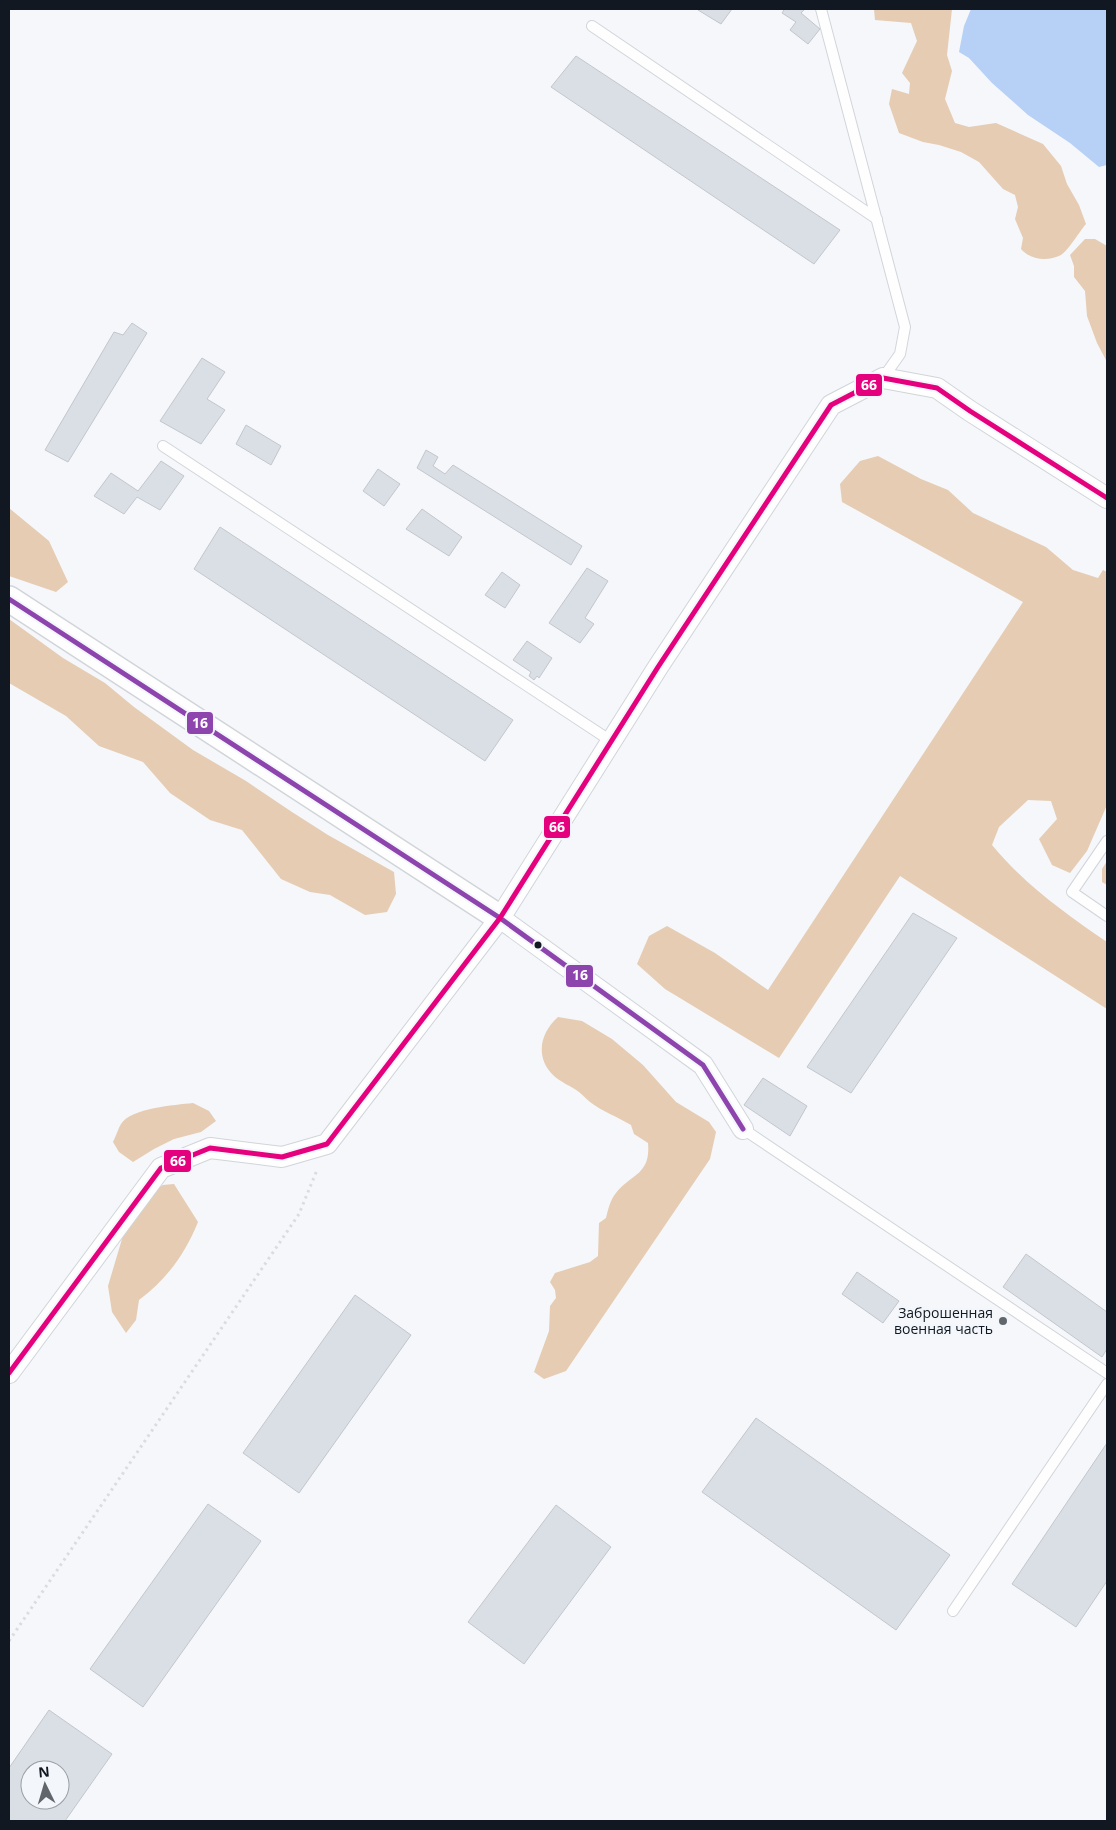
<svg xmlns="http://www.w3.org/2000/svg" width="1116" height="1830" viewBox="0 0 1116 1830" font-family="'Open Sans',sans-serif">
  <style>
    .forest { fill: #e5ccb3 }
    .water { fill: #b7d0f6 }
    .building { fill: #dadfe5; stroke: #c3c7cd; fill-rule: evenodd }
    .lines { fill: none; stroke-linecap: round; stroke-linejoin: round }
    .service-casing { stroke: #d1d5da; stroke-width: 12 }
    .minor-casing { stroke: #d1d5da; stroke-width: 22 }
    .tertiary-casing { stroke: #d1d5da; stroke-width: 28 }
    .path { stroke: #dbdcdd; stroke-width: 3; stroke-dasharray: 2.5 4; stroke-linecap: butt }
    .service { stroke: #fefefe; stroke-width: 10 }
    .minor { stroke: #fefefe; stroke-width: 20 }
    .tertiary { stroke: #fefefe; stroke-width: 25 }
    .bus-1-casing { stroke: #f3f7fc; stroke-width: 9 }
    .bus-2-casing { stroke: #f3f7fc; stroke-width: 9 }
    .bus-1 { stroke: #8e44ad; stroke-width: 5 }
    .bus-2 { stroke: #e5007d; stroke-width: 5 }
    .bus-dot { fill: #121821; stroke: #f3f7fc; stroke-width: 2 }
    .poi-dot { fill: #61666d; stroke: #f3f7fc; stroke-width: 2 }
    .labels { text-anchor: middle; stroke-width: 4; stroke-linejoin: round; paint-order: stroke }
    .poi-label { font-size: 14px; fill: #121821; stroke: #f3f7fc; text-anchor: end }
    .line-badge { stroke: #f3f7fc; stroke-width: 2 }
    .badge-label { font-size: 14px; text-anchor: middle; font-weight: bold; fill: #fff }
  </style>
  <rect width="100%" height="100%" fill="#f5f7fa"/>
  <path class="forest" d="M874,9H952L947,55L952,71L945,99L955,123L969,127L996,123L1043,144L1061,166L1067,184L1079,205L1086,224C1079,232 1068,251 1061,255C1047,262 1031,260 1021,249L1023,238L1015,219L1018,207L1015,195L1003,189L979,162L961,152L939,145L923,142L899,133L889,104L892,89L909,94L910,83L902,73L917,41L911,23L875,20Z
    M1085,239H1095L1107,246V362L1097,343L1087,316L1085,291L1074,277V266L1070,255Z
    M878,456L921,479L948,490L973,513L1046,547L1073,570L1098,578L1103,570L1107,572V805L1087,851L1070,873L1052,865L1039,839L1057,819L1051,801L1028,800L999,827L992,845C1024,884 1066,914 1107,942V1009L900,876L779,1058L665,989L637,964L649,936L667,926L715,953L768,990L1023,602L842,502L840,484L860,461Z
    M9,508L49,541L68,582L56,592L9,576Z
    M9,619L63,658L105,683L134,707L193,750L246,781L292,812L328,835L394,872L396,894L387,912L365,915L330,895L310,892L281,879L242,830L210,820L170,793L143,762L99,746L66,716L9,683Z
    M1107,861V885L1102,882V869Z
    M558,1017L582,1021L612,1039L643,1065L676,1102L709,1122L716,1132L710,1159L566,1371L544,1379L534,1372L549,1331L550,1306L556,1298L555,1290L550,1282L555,1273L590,1262L598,1256L599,1223L606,1218C608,1210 610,1200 616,1193C631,1174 651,1175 648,1143L634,1134L631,1125C618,1117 603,1112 590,1102C586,1099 583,1095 579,1092C571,1086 560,1082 553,1075C535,1057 540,1033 558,1017Z
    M193,1103L209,1111L216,1121L201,1132L174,1139L154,1149L133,1162L119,1152L113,1142C116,1136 118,1129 121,1124C131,1108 175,1105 193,1103Z
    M174,1184L198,1222C185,1254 167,1279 139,1300L136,1320L126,1333L112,1312L108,1286L122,1239L135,1203L163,1185Z"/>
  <path class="water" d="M971,9H1107V165L1099,167L1070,143L1028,115L992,83L969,58L959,52L964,26Z"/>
  <path class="building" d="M699,9H732L721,24L698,10Z
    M781,9H805L801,13L820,29L808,44L790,30L796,22L782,13L784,10Z
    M576,56L840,230L814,264L551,87Z
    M132,323L147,333L68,462L45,450L114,332L123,335Z
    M202,358L225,372L207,399L225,410L201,444L160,421Z
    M246,425L281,446L271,465L236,444Z
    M426,450L438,457L433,466L445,474L453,465L582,546L571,565L417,468Z
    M161,461L184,476L160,510L137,497L124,514L94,496L111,473L138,491Z
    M378,469L400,484L384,506L363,491Z
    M422,509L462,537L449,556L406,529Z
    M220,527L513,720L485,761L194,569Z
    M587,568L608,581L585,618L594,624L580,643L549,623Z
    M502,572L520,585L505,608L485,595Z
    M527,641L552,658L539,678L537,676L534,680L529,676L531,672L513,660Z
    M913,913L957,938L851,1093L807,1067Z
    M763,1078L807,1106L790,1136L744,1105Z
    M1026,1254L1107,1312V1349L1102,1357L1003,1287Z
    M857,1272L899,1301L883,1323L842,1294Z
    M355,1295L411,1335L299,1493L243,1453Z
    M756,1418L950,1555L896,1630L702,1492Z
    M1107,1443V1581L1076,1627L1012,1584Z
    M208,1504L261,1541L143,1707L90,1669Z
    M556,1505L611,1547L524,1664L468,1622Z
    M49,1710L112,1754L65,1821H9V1768ZM30,1770H60V1800H30Z"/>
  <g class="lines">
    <g class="service-casing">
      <path id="service" d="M821,9L905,327L900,354L883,378
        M592,26L877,219
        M163,446L611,741
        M1107,841L1072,892L1107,916
        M743,1129L1107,1373
        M953,1611L1107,1384"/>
    </g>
    <g class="minor-casing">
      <path id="minor" d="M500,918L703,1065L743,1129
        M9,1373L161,1168L210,1148L282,1157L327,1144L500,918L658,667L831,405L883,378L937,388L970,411L1107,498"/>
    </g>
    <g class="tertiary-casing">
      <path id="tertiary" d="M9,599L500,918"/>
    </g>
    <path class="path" d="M9,1641L299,1214L317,1170"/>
    <use href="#service" class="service"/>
    <use href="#minor" class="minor"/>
    <use href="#tertiary" class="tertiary"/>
    <g class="bus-1-casing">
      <path id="bus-1" d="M9,599L500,918L703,1065L743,1129"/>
    </g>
    <g class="bus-2-casing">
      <path id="bus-2" d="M9,1373L161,1168L210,1148L282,1157L327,1144L500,918L658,667L831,405L883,378L937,388L970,411L1107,498"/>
    </g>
    <use href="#bus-1" class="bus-1"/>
    <use href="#bus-2" class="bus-2"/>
  </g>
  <circle class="bus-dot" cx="538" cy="945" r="4.5"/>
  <circle class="poi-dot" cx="1003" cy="1321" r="5"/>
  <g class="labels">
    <g class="poi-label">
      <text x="993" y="1318">Заброшенная<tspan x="993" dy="16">военная часть</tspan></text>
    </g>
  </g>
  <g class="line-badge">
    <rect x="855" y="373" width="28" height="24" rx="5" fill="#e5007d"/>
    <rect x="186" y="711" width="28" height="24" rx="5" fill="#8e44ad"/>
    <rect x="543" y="815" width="28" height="24" rx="5" fill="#e5007d"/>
    <rect x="565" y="964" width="29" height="24" rx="5" fill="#8e44ad"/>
    <rect x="163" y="1149" width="29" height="24" rx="5" fill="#e5007d"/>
  </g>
  <g class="badge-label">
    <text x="869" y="390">66</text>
    <text x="200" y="728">16</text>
    <text x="557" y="832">66</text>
    <text x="580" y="980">16</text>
    <text x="178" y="1166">66</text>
  </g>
  <rect width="1116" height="1830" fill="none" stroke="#121821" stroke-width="20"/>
  <g transform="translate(45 1785) rotate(355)"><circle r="24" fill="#f3f7fc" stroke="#999ea4"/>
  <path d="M0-4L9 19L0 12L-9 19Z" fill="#61666d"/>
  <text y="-8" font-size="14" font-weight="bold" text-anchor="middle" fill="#121821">N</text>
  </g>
</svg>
